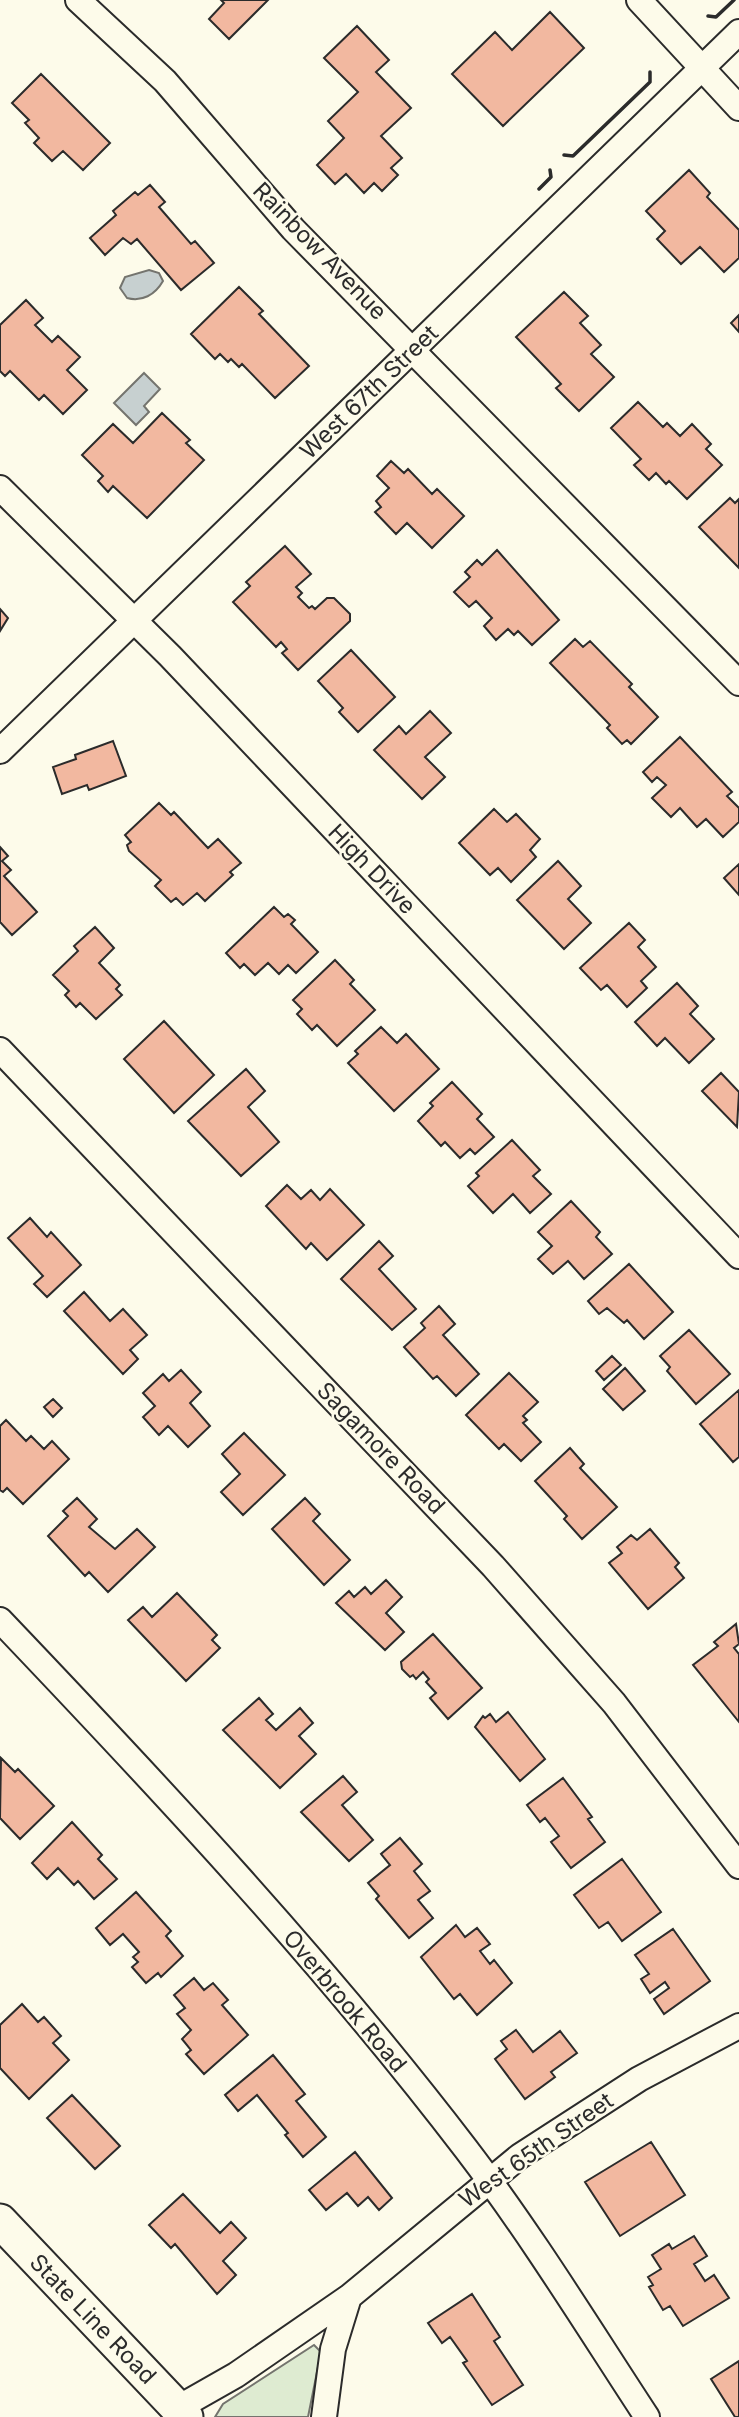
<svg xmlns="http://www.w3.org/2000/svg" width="739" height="2417" viewBox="0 0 739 2417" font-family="Inter,sans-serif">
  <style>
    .green { fill: #deebd1; stroke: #74746e; stroke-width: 2 }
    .water { fill: #c7d0d0; stroke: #74746e; stroke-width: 2 }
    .building { fill: #f2b8a0; stroke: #2b2b2b; stroke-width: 2 }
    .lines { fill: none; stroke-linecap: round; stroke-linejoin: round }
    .minor-casing { stroke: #2b2b2b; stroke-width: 28 }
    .secondary-casing { stroke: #2b2b2b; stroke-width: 37 }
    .minor { stroke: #fdfbea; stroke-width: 24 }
    .secondary { stroke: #fdfbea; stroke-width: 33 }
    .wall { stroke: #2b2b2b; stroke-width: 3.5 }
    .labels { text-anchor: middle; stroke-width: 5; stroke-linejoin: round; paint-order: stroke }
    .street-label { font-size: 23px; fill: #2b2b2b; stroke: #fdfbea }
  </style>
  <rect width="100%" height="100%" fill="#fdfbea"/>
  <path class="green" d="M314,2345L321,2352L308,2417H215L223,2404Z"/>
  <path class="water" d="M149,270L159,273L163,281C155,295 142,302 127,298L120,288L125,277Z
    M144,373L160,389L144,406L149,412L136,425L114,403Z"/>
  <path class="building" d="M221,0H268L229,39L209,19L224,3Z
    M550,12L584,48L503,126L452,74L495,32L512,50Z
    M357,26L389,60L376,72L411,108L381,136L402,158L391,168L398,175L382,191L374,183L364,193L346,174L335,184L317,165L344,138L328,121L358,92L324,58Z
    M41,74L110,143L83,170L63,151L52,161L34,143L39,138L25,123L29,120L12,103Z
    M689,170L710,193L707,197L739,230V258L724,272L700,247L681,264L657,239L665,231L646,211Z
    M150,185L165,202L159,207L191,244L195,241L214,263L181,290L137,239L131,244L123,238L105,255L90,238L116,215L113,211L135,192L138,195Z
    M239,287L263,311L259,314L309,366L275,398L242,364L239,367L231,359L228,362L220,354L215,359L191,334Z
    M564,292L588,316L580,323L601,345L591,354L614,377L579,411L556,388L561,384L516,337Z
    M26,300L43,318L35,325L52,342L58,336L80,357L67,370L87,390L63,414L44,395L39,400L10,371L5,376L0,371V325Z
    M739,315V332L731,323Z
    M638,402L663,427L667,423L680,436L692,424L711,444L706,449L722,465L687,499L669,481L666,484L656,473L649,480L634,465L641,459L611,428Z
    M162,413L190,440L186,443L204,460L147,518L113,486L108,492L98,481L103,476L82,455L113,424L133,443Z
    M391,461L404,473L408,469L432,494L437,489L464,516L432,548L407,523L396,534L375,512L381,507L376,501L389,488L377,476Z
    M730,498L735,503L739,499V568L699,527Z
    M285,546L311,574L296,587L302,593L298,597L309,608L312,606L315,609L327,598H334L350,614V621L298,670L282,653L287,649L281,642L276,647L233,602L250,586L246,582Z
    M497,550L559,620L532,645L518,631L514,635L508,629L496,640L484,626L492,618L476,601L469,607L454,592L470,577L465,572L477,560L482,565Z
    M0,609L8,618L0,631Z
    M575,639L583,647L590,641L632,684L629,687L658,717L631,744L627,740L622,744L607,728L610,725L550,663Z
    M351,650L395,697L358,732L339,712L343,708L318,681Z
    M430,711L451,733L425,757L445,777L422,799L374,750L399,726L406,734Z
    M680,737L732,792L727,796L739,808V822L723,837L706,819L697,827L680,808L671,817L652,798L666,785L657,777L652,782L643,772Z
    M113,741L126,776L89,790L87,785L62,794L53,767L76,759L75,755Z
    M159,803L171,815L174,812L208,848L218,839L241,863L230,872L233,875L205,901L197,893L183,905L176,898L171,902L155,886L161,880L129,851L127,845L131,842L125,835Z
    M494,809L507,822L516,814L540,839L530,850L536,857L511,882L498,868L490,875L459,843Z
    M0,847L8,856L2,861L11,870L4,876L37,912L12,935L0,922Z
    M558,861L581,886L568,899L591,923L564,949L517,900Z
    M739,864V895L724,878Z
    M274,907L284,917L288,914L295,920L291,924L318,952L296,973L288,965L279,974L268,963L255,975L244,964L240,968L226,953Z
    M629,923L645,940L638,947L656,967L641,981L647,988L627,1007L607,985L601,990L580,968Z
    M95,927L114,948L99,963L120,985L116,989L122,995L96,1019L80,1003L76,1007L65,995L69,991L53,975L78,951L74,946Z
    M335,960L354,980L350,984L375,1010L337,1046L317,1025L312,1030L297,1014L302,1009L293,1000Z
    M677,983L698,1006L690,1014L714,1039L689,1063L665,1038L657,1046L635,1022Z
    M164,1021L214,1075L174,1113L124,1059Z
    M381,1027L397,1043L406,1034L439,1069L394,1111L348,1063L358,1054L355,1051Z
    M246,1069L265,1091L248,1107L279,1142L241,1176L188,1121Z
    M721,1073L739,1092L737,1127L702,1091Z
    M452,1082L482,1114L477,1119L494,1137L475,1154L470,1149L460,1158L445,1142L441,1146L418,1121L433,1106L430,1103Z
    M512,1140L540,1170L533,1176L551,1194L530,1213L513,1194L493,1213L468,1186L479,1176L476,1173Z
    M287,1185L301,1199L311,1190L320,1200L330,1189L364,1225L327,1260L311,1243L306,1249L266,1206Z
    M571,1201L600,1232L596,1237L612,1254L584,1279L568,1261L553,1274L538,1259L552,1246L538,1232Z
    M30,1218L47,1237L51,1232L81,1265L47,1297L34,1284L43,1276L8,1238Z
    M379,1241L393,1256L379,1269L416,1309L392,1330L341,1279Z
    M629,1264L673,1312L644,1339L627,1320L624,1323L607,1308L599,1314L588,1301Z
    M84,1292L110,1321L123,1309L147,1335L130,1350L138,1359L123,1374L64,1311Z
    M439,1306L455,1324L443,1335L479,1374L456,1396L437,1376L433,1379L404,1347L425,1328L421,1323Z
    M689,1330L730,1374L696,1404L667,1371L670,1367L660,1356Z
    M612,1356L621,1365L604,1380L596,1371Z
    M625,1368L645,1391L623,1410L603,1389Z
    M181,1370L201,1392L190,1403L210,1426L188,1447L168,1426L159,1435L143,1417L155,1406L143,1393L163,1374L169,1381Z
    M509,1373L538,1402L523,1416L527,1420L523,1423L541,1442L521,1461L504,1444L499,1449L466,1415Z
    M739,1390V1457L733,1462L700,1424Z
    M53,1399L62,1408L53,1417L44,1407Z
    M6,1420L26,1441L31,1436L44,1449L52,1441L69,1459L23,1504L7,1488L3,1492L0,1490V1426Z
    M244,1433L285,1475L243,1515L221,1492L240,1474L222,1454Z
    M570,1448L584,1464L580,1468L617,1507L582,1539L564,1519L567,1516L535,1481Z
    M77,1498L97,1519L89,1527L115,1549L137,1529L155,1547L108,1592L89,1572L85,1576L48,1536L68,1516L63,1511Z
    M305,1498L320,1514L313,1521L350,1560L324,1585L272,1529Z
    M650,1529L679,1563L675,1567L684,1578L648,1609L609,1563L622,1553L617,1547L631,1535L637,1540Z
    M386,1580L402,1597L386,1613L404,1632L385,1650L336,1603L349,1591L354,1597L365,1587L371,1594Z
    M177,1593L217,1635L212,1640L220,1648L186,1681L128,1620L143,1607L152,1617Z
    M736,1624L739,1644L734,1648L739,1654V1722L693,1665L718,1646L714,1642Z
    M433,1634L482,1688L448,1719L430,1698L436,1693L426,1682L429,1679L423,1672L416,1679L413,1675L410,1677L402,1669L401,1662Z
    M259,1698L273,1714L266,1720L276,1730L300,1708L313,1723L299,1736L316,1754L280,1788L223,1730Z
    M508,1712L545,1759L520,1781L475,1727L483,1716L485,1718L490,1714L496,1722Z
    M1,1758L15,1772L18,1769L54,1806L20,1839L0,1818Z
    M343,1776L357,1792L342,1805L373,1840L349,1861L301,1812Z
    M563,1778L592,1817L588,1819L605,1842L571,1868L551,1842L559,1836L545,1818L540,1822L527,1805Z
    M72,1822L102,1855L98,1859L117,1879L94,1899L78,1881L74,1885L58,1868L47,1879L32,1863Z
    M400,1838L422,1864L414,1871L430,1891L418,1900L433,1918L409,1938L376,1899L379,1896L368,1883L390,1865L381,1854Z
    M622,1859L661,1912L622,1941L608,1922L599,1928L574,1895Z
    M136,1892L171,1931L166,1936L183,1956L161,1977L158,1973L146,1983L132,1967L138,1962L133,1957L139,1952L123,1934L110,1945L96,1928Z
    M456,1925L465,1937L477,1928L490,1944L480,1951L490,1964L494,1960L512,1983L477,2015L460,1994L454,1999L421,1957Z
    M673,1929L710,1981L664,2014L654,1999L669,1988L665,1982L650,1993L641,1979L649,1974L635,1955Z
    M194,1978L204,1990L213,1983L228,2000L222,2005L248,2035L204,2074L186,2054L191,2050L182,2039L191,2030L177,2014L185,2008L174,1995Z
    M22,2004L38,2022L44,2017L61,2036L53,2043L69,2060L29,2099L0,2068V2025Z
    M516,2030L533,2052L560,2031L577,2053L551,2072L555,2077L525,2099L495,2059L507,2049L501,2041Z
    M273,2055L305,2094L296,2101L326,2137L303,2157L285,2135L288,2133L257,2095L238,2111L225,2095Z
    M72,2095L120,2146L95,2169L47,2118Z
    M651,2142L685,2195L620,2236L585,2182Z
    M355,2152L392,2198L379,2210L368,2197L358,2206L347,2193L326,2210L309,2190Z
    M183,2194L220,2233L231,2222L246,2238L223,2261L236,2275L217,2294L175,2244L171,2248L149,2225Z
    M694,2236L707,2256L694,2264L705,2281L714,2275L729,2298L683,2326L670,2306L663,2310L649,2287L653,2285L648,2277L661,2269L652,2255L669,2244L672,2249Z
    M472,2294L500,2337L494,2341L523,2385L492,2405L463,2363L467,2361L450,2337L442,2343L428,2323Z
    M739,2361V2417H735L711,2379Z"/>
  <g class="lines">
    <g class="minor-casing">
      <path id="minor" d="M78,0L165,81L293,229L739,683
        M639,0L739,108
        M0,488L170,656L739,1256
        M0,751L739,32
        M0,1050L493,1566L614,1703L739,1866
        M0,1620C162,1790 323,1962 466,2149C531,2234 588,2327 647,2417
        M178,2408L236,2375L349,2297L520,2156L639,2079L739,2026
        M324,2417L333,2349L349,2297"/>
    </g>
    <g class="secondary-casing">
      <path id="secondary" d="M0,2221L186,2417"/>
    </g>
    <use href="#minor" class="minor"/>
    <use href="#secondary" class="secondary"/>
    <path class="wall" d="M708,16L716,17L734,0
      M564,155L573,156L650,82V72
      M539,189L551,177L550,170"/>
  </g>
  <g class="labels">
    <g class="street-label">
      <text transform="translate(320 251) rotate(46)" y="8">Rainbow Avenue</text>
      <text transform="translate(369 392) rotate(-44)" y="8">West 67th Street</text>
      <text transform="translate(372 869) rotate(46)" y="8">High Drive</text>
      <text transform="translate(381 1448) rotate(46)" y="8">Sagamore Road</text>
      <text transform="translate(345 2001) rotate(50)" y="8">Overbrook Road</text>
      <text transform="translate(536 2150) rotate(-35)" y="8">West 65th Street</text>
      <text transform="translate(93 2319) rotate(46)" y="8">State Line Road</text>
    </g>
  </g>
</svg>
